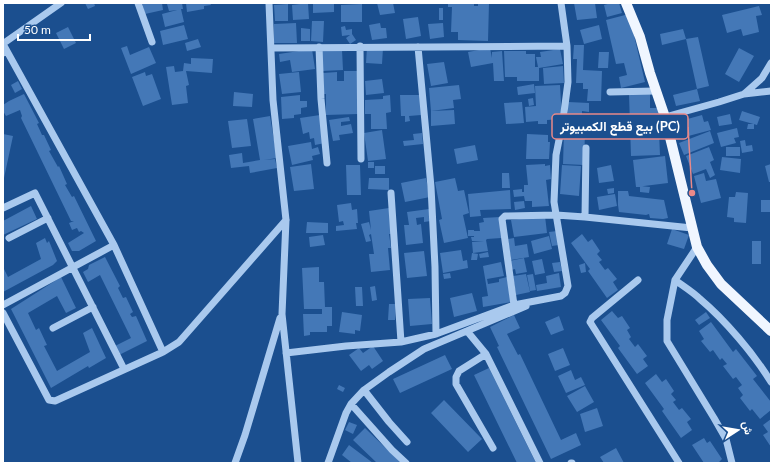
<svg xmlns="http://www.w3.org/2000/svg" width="774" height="466" viewBox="0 0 774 466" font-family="Lato,Vazirmatn,sans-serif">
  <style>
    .building { fill: #4478b7 }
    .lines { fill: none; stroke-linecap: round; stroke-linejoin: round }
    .minor { stroke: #a9c9ee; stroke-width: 7 }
    .major { stroke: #f0f6ff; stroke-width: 10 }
    .leader { fill: none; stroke: #e88989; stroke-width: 1.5 }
    .callout-dot { fill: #e88989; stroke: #1b4f8f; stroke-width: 1.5 }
    .callout { fill: #1b4f8f; stroke: #e88989; stroke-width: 1.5 }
    .callout-label { font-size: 13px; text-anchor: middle; font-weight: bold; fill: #fff }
  </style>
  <rect width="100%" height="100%" fill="#1b4f8f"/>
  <path class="building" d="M85,3H94L95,6L88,9Z
    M142,3H162L163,10L145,14Z
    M174,3H182L183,9H181L184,22L165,27L162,14L177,10L169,11L167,4Z
    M186,3H210L211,5L204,6V9L187,12Z
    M308,3L309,19L293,20L292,5Z
    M313,3H334V12L313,13Z
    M377,3H393L395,13L380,15Z
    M448,3H474V6H478V3H489L488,41L458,40V32H451L452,7H448Z
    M574,3H595L597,18L577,20Z
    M611,3H619L622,13L607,17L604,5Z
    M288,4V21H275L274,5Z
    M362,4V22H341V5Z
    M759,6L762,15L756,16L759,32L743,36L741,29L727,33L722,15Z
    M439,8H443V20H439Z
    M629,14L645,82L621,88L619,77L627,75L624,63L616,64L606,20Z
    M418,17L421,36L406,39L403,19Z
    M312,21H324L323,42L311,41Z
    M296,23L297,43H274V24Z
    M380,23L381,28H386L387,38L372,40L369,25Z
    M443,23L444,37L430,39L428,24Z
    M184,25L188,39L163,45L160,31Z
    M599,25L602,39L584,44L580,30Z
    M345,26L346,30L352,29V34L356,40L350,44L346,38L350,35L342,36L341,27Z
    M68,27L76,43L64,49L56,33Z
    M301,28L310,29V41H301Z
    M683,29L686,39L662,45L660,34Z
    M698,37L709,86L697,89L700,101L676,106L673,95L697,89L686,39Z
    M198,39L201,47L187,51L185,43Z
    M574,45H584L583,70L602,71L601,101H587L588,89H583V83H576L577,59H573Z
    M127,46L130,55L149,47L156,63L131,74L121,48Z
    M367,47L383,48L382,64L366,63Z
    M490,48L492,58V52L502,51L504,81H494L493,63L471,67L468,52Z
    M739,48L754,56L739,82L725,74Z
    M312,49L315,69L292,72L290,60L280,62L279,54Z
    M560,49L563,64L539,68V81H517V77H505L504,51H526V54H535V67H538L536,57H541L540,52Z
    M322,50H342L343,70L322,71Z
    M599,52H609L608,68H598Z
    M191,58L213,59L212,73L186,71L189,85L186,86L188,103L172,105L166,67L174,66L175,72L183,71L184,63L191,64Z
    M444,62L448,83L431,86L427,64Z
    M563,66L564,83L544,84L543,68Z
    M344,71H357L358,114L326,115V94H324L323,73L337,72V81H344Z
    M145,72L146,76L152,74L161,99L143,106L132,77Z
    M299,72L301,92L282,94L279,74Z
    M382,79L384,93L366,95L365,81Z
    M18,81L22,89L15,93L11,85Z
    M534,84L535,93L518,95L517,87Z
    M459,85L461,99L453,100L454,108L431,111L429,88Z
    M560,85L562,119L547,120V124H538V121L526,122L525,107L536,106L535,86Z
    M234,92L253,94L252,107L233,106Z
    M24,94L39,123L37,124L42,135H44L51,150L49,151L58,167L59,166L67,184L65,185L72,197L74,196L96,241L79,251H72L68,243L84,233L81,231L79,232L77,228L72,230L69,223L74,221H71L21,118L22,116L20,110L6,116L3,111V105L9,101Z
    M629,94H650V108H658L660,155L631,156Z
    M300,95V101H307V107L301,108V114L294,115V118L282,119L281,97Z
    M390,95L391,112L386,113L387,129H371V114H365V100L383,99V96Z
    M400,95H421V115L409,116L410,121L405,122V116H401Z
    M533,98L534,105L529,106L528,99Z
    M522,102L524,123L506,124L504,103Z
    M568,102L589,103V112L582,111V118H588V125H568Z
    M454,110L455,124L431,126V111Z
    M742,111L760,117L757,125L739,120Z
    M730,114L732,124L719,126L717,117Z
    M320,115L325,143L315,145L314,138L310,139L309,132L303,134L300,118Z
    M702,115L704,122L708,121L711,130L677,139L673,123Z
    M270,116L277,158L264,160L275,159L277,168L250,173L249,166L231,168L229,155L242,153L243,163L260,160L253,119Z
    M349,117L350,121L341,122V126L351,124L353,133L339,135L340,140L333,141L329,120Z
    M247,119L251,146L232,148L228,121Z
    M748,124H754V129H747Z
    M737,128L739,137L734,138L736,143L721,147L717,133Z
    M382,130L386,159L368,161L364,133Z
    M710,131L714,143L684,155L679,143Z
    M564,132H585L584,165L563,164Z
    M422,133L423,144L404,146L403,141L414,140L413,134Z
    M3,134L13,136L4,178H3Z
    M527,134L548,135V142H550L549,159H526Z
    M745,140L746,146L752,145L753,151L742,153L740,141Z
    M311,142L312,149L318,147L320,154L312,156L313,160L292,165L288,146Z
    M475,145L478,160L457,164L454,149Z
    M709,147L714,160L710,162L715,175L710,178L706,169L693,174L686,156Z
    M726,147H740V156H726Z
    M665,156L668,183L636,187L633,160Z
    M722,157L741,159L740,173L720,170Z
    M368,162H374V168H368Z
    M311,164L314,189L294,191L290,167Z
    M545,164V166L550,165L551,179L546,180L549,206L532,207V201H525L524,196L514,197L513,190L522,189V192H524V185H528L526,165Z
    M771,164V182H769L765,166Z
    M346,165H360L361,195H347Z
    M562,165L581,166L579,196L560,194Z
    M611,165L614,181L599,183L597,168Z
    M375,166H385V174H375Z
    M502,173H509L510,188H502Z
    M704,173L706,181L716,179L721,198L701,203L694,176Z
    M369,178H389V190L368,189Z
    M426,178L430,197L405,202L401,183Z
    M455,178L458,191L464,190L469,213L463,215L468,238L444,243L439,220L442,219L435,182Z
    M640,186L650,187L649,193L640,192Z
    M614,188V193L608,194L607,189Z
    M510,190L511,209L480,210L481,216L470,217L468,194Z
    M618,191H628L629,196L664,200L668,218L663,219L650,218L649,214L646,215L619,212L618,205Z
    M736,192L748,193L746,223L734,222V218L727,217L729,197H735Z
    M615,194L617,206L599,210L597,197Z
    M761,200H771V212H761Z
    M524,201L525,208L515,210L514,202Z
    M351,203L352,210L357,209L358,223H356L357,229L336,231V226L344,225L343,221L339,222L337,205Z
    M31,206L37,219L3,235V221Z
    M389,208L392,234H389L391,248H388L390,270L371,272L369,254H374L371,234L369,235L371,241L366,242L361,224L369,222L371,230L369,211Z
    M429,209L431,221L424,222V217L416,218L417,225L421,224L423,243L406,245L404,225H409L407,212Z
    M545,216L547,233L514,237L511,220Z
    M500,217L501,238L487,239L486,240L488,251L473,253L472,242L484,241H472L471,237H474V231H480L479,223L484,222L483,218Z
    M307,222L328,223V233H306Z
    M672,229L689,235L684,249L667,244Z
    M468,230H474V236H468Z
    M557,231L559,245L552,246L549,232Z
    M582,234L588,242L592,239L600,251L597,254L602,260L599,262L605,270L608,268L617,279L613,282L618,290L607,298L588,271L590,269L571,243Z
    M323,235L325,245L310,247L309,237Z
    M549,236L552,249L534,254L531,241Z
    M45,238L47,243L49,241L57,261L53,265L3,292V267L8,277L41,259L36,243Z
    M514,238L515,246L527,244L529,257L511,260L508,239Z
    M752,241H761V264H752Z
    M461,250L463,261L467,260L468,268L443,273L440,253Z
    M424,251L427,276L407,278L404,253Z
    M488,252L489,257L480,258L479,254Z
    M472,253L478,254L477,260H471Z
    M105,257L120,286L118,288L123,298L126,297L133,312L130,314L132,317L136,316L147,341L119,355L115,346L131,338L100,275L88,282L83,272L88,269L89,265Z
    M524,258L527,272L516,274L515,269L511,270L509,261Z
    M542,259L545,273L535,275L532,261Z
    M501,262L504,276L487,279L488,284L499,282V279L507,277L511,302L483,307L482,297L488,296L483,266Z
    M560,262L562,271L554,272L552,263Z
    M585,263L586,272L581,273L579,265Z
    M319,267V282H324L325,307H332V326H327V332H310V335L304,336L303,314H322V309H304L302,268Z
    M450,273L451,278L444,279L443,274Z
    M559,273L561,287L537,291L536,285L547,283L546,276Z
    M526,274L530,292L516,295L513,276Z
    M533,274L536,290L530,291L527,275Z
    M61,277L76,308L66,313L57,296L28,313L36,330L39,328L47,345L44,346L57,371L90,352L83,333L92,328L106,358L89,368L88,366L51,388L11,309Z
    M375,286L377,300L372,301L370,287Z
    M355,287H362L363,306H356Z
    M472,293L477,311L454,317L450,298Z
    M430,298L432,324L410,326L408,299Z
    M389,304H396L395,320H388Z
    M612,311L618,318L622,316L630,328L627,330L631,337L629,339L635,347L638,344L647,356L643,359L648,366L637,374L618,348L620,346L601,320Z
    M342,312L362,315L360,331L355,330V334L339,332Z
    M706,312L710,318L699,325L695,320Z
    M514,315L520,328L507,334L518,355L520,354L561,440L576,433L581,445L551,459L497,347L499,346L490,327Z
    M559,316L564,330L551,335L545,322Z
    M711,322L733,352L736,349L757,376L753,379L771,402V410L760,419L752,409L750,411L740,398L743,395L738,388L742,385L736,377L733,379L723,366L727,364L722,358L720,360L713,350L710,352L701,341L704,339L699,331Z
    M373,346L383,361L372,369L369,365L361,371L349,355L359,348L363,353Z
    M563,348L570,365L555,371L548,354Z
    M445,355L452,369L400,393L393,379Z
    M489,368L536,463H517L474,375Z
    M571,370L575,380L581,377L585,385L566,393L558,376Z
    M656,374L662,382L666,379L674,391L671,394L676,400L673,402L679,410L682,408L691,419L687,422L692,430L681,438L662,411L664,409L645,383Z
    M339,385L345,388L343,392L337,389Z
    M585,386L594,402L577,412L567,396Z
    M444,400L482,439L468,452L431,413Z
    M597,408L603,426L585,432L580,414Z
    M771,419V447L763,435L768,432L763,425Z
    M349,422L357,425L353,434L345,430Z
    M365,428L400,462L399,463H377L353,440Z
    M704,438L707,443L710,441L722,459L719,462V463H704L692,445Z
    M349,445L373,463H352L342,455Z
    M616,448L624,463H604L600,457Z"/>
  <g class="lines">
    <path class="minor" d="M138,3L152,42
      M269,3L273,100L286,220L282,314L298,463
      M3,44L114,245L163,352
      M360,46L361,159
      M319,47L321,99L327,163
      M418,47L431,187L435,267L436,334
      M272,48L567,46
      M3,53L4,43L61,3
      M610,92L655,91
      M744,94L771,91
      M665,117L719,102L744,94L762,78L771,63
      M3,208L35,193L124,369
      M585,217L586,148
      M9,238L48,218
      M697,247L675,280L667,320V341L714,418L726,439L732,463
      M638,280L592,318L590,322L679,463
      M675,280C683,286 693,292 700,299C725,320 754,354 771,382
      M3,305L114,245
      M514,305L502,219L505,216L556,215L585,217L692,228
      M3,313L49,400L55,401L163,352L179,342L286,220
      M53,328L93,307
      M467,331L486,354L540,463
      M401,342L436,334L514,305L561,296L565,293L568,286L554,202L556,155L563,120L568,82L567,46L561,3
      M286,353L346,346L401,342L391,193
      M486,354L459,371L456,377V384L493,448
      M364,390L389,422L407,442
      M351,404L392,450L406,463
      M235,463L245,435L280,318
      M328,463L346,413L351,404L364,390L389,372L424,349L526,306
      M571,463H572"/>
    <path class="major" d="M626,3L640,37L650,73L665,117L697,247L707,265L721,284L771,331"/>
  </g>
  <path class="leader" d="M692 193L688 127"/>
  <circle class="callout-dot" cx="692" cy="193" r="4"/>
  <rect class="callout" x="552" y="114" width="136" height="25" rx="4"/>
  <g class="callout-label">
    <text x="620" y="131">بيع قطع الكمبيوتر (PC)</text>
  </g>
  <rect width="774" height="466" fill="none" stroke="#ffffff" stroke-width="8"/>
  <g transform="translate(738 430) rotate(78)" stroke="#1b4f8f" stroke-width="3" paint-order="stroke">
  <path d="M0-3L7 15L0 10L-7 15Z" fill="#ffffff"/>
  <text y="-6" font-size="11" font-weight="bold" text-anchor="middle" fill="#ffffff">ش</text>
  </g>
  <path d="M18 34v6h72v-6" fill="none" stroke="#ffffff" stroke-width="2"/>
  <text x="24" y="34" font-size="12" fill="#ffffff" stroke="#1b4f8f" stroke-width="3" paint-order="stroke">50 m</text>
</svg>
